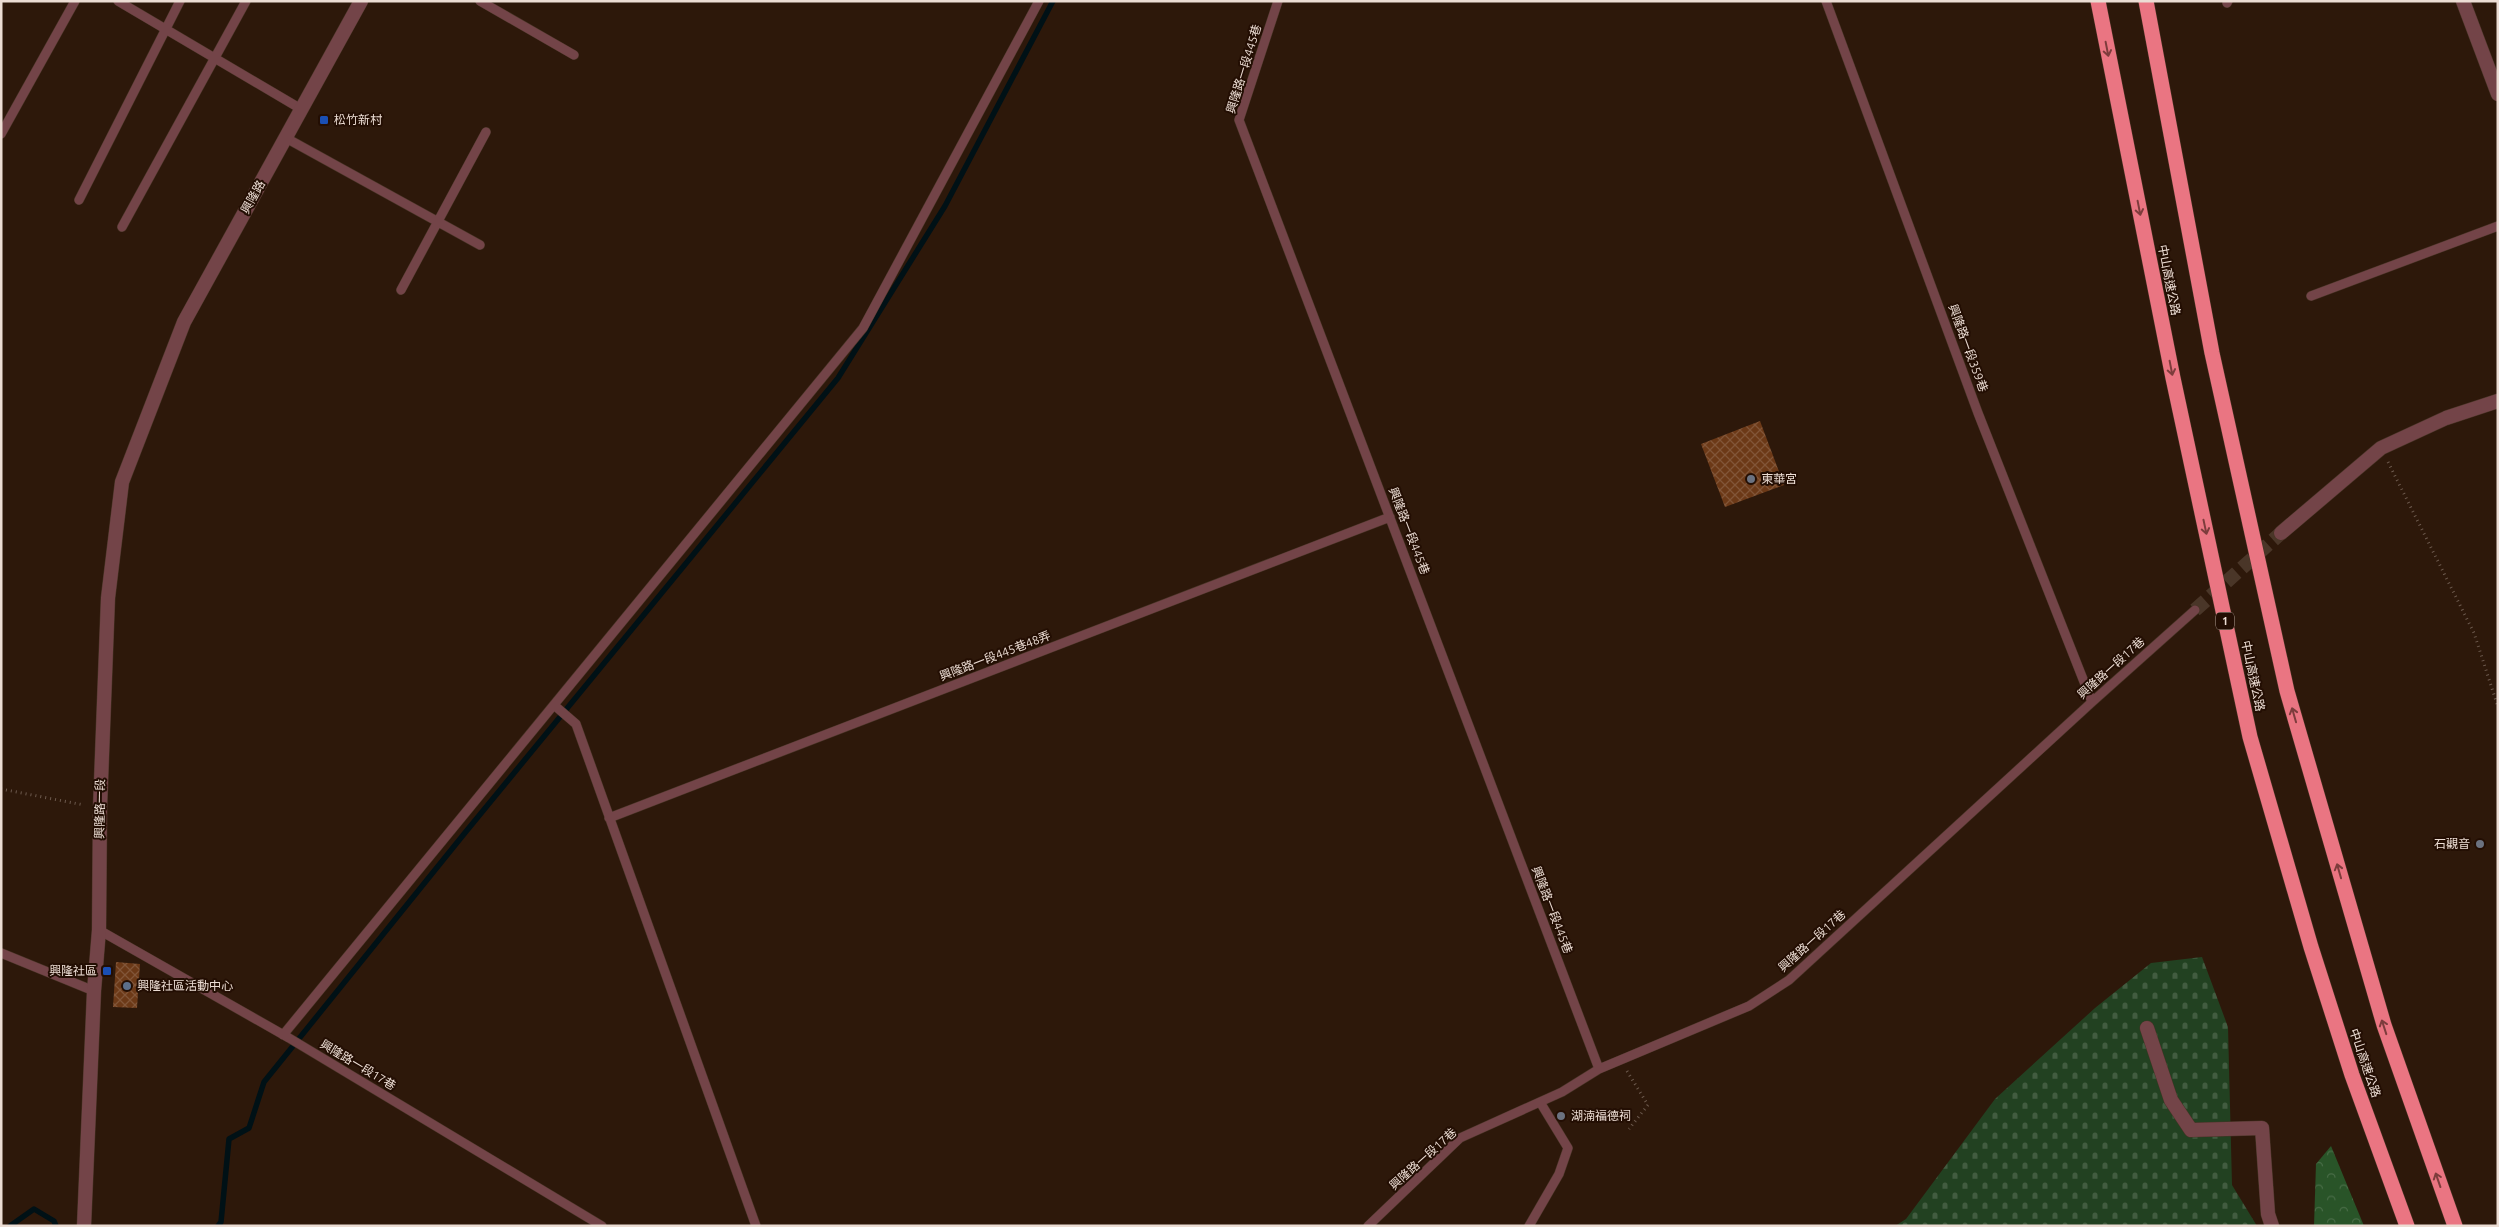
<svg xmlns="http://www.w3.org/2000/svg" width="2499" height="1227" viewBox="0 0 2499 1227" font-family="Ubuntu,'Noto Sans TC',sans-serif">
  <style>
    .forest { fill: url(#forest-crowns) }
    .cemetery { fill: url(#cemetery-stones) }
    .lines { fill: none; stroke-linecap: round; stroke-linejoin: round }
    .stream { stroke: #001116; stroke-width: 5.5 }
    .building { fill: url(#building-cross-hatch) }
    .minor-tunnel { stroke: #4a3628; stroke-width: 14; stroke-dasharray: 14 7; stroke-linecap: butt }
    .service-casing { stroke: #483426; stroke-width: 10 }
    .minor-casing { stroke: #483426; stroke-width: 15 }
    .tertiary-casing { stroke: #483426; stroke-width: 15 }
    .motorway-casing { stroke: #483426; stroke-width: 16 }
    .path { stroke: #6d5a4e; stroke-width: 3; stroke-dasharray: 1 4; stroke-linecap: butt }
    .service { stroke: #734448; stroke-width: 9 }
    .minor { stroke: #734448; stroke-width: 14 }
    .tertiary { stroke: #734448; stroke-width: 14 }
    .motorway { stroke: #ea7582; stroke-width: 15 }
    .oneway { stroke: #7d3c3c }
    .transit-dot { fill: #1a4fb4; stroke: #230e03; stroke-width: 2 }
    .worship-dot { fill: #6b7280; stroke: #230e03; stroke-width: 2 }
    .service-dot { fill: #5c6f8a; stroke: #230e03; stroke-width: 2 }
    .labels { text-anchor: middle; stroke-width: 4; stroke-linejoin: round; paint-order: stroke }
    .shield { fill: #230e03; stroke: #b09f95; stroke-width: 1 }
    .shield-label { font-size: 11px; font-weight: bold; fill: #ecddd4 }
    .street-label { font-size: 12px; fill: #ecddd4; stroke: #230e03 }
    .poi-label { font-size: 12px; fill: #ecddd4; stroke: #230e03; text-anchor: start }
  </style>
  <defs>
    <pattern id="forest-crowns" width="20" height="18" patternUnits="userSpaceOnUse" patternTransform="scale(1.25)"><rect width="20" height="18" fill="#295428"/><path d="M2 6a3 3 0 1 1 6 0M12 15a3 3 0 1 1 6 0" fill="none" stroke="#486c46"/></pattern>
    <pattern id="cemetery-stones" width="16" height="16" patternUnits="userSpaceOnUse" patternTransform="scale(1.25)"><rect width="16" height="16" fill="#224121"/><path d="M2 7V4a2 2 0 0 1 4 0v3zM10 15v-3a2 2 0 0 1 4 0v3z" fill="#425c40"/></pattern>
    <pattern id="building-cross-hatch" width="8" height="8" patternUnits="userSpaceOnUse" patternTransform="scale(1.25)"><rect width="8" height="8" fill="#6c3917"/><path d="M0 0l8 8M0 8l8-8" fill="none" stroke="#815538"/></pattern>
  </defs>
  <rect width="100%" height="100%" fill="#2d180a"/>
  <path class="forest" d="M2331,1146L2364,1226H2314L2316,1164Z"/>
  <path class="cemetery" d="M2202,957L2228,1027L2232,1185L2257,1226H1895L1906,1219L1995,1099L2095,1008L2151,963Z"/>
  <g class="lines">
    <path class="stream" d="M10,1226L34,1209L54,1221L56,1226
      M218,1226L221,1222L229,1139L249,1128L264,1082L464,834L838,378L945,206L1053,1"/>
  </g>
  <path class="building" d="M1760,421L1784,485L1725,507L1701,444Z
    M116,962L140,964L137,1008L113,1007Z"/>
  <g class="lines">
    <path class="minor-tunnel" d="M2195,610L2281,533"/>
    <g class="service-casing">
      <path id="service" d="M118,1L301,109
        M480,1L574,55
        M1278,1L1239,120L1599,1069
        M1826,1L1978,413L2092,702
        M2227,3L2228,1
        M1,134L75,1
        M286,138L480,245
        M79,200L180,1
        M122,227L246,1
        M401,290L486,132
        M2311,296L2498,226
        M554,705L576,724L756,1226
        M609,818L1390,517
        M99,930L289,1038L602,1226
        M1,953L94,991
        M283,1035L863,328L1039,1
        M1368,1226L1460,1138L1562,1092L1599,1069L1749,1006L1789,980L2092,702L2195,610
        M1529,1226L1559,1174L1568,1148L1540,1102"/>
    </g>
    <g class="minor-casing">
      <path id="minor" d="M2463,1L2498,94
        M2281,533L2381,448L2446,418L2498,401
        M2147,1028L2171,1100L2191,1130L2262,1128L2268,1214L2272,1226"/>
    </g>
    <g class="tertiary-casing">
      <path id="tertiary" d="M84,1226L94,991L99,930L100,808L108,598L122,482L184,322L361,1"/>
    </g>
    <g class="motorway-casing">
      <path id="motorway" d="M2098,1L2173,378L2250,737L2311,947L2352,1075L2407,1226
        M2146,1L2212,353L2287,691L2384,1025L2455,1226"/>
    </g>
    <path class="path" d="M2388,462L2474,633L2498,707
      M1,789L84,805
      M1627,1071L1648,1105L1629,1129"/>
    <use href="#service" class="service"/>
    <use href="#minor" class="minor"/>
    <use href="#tertiary" class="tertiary"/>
    <use href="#motorway" class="motorway"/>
  </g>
  <defs><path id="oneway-shaft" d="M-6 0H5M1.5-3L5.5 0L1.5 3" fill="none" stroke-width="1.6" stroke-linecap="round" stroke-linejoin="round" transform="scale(1.25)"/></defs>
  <g class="oneway">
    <use href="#oneway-shaft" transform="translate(2107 49) rotate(79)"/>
    <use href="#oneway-shaft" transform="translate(2139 208) rotate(79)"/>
    <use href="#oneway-shaft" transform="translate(2171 368) rotate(79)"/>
    <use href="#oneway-shaft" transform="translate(2205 527) rotate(78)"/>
    <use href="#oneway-shaft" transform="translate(2294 715) rotate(-106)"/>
    <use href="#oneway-shaft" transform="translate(2339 871) rotate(-106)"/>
    <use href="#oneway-shaft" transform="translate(2384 1027) rotate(-108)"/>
    <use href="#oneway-shaft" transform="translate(2438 1180) rotate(-109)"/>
  </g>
  <g class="transit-dot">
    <rect x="319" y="115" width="10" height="10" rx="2.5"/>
    <rect x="102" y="966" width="10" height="10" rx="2.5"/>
  </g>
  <g class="worship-dot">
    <circle cx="1751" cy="479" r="5"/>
    <circle cx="2480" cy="844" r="5"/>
    <circle cx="1561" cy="1116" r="5"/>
  </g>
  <circle class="service-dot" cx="127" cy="986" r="5"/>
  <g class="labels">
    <rect class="shield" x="2216" y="612.5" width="18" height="17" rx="4"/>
    <g class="shield-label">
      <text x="2225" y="625">1</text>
    </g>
    <g class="street-label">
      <text transform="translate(1244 69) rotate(-73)" y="4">興隆路一段445巷</text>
      <text transform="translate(253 197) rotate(-61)" y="4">興隆路</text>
      <text transform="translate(2169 280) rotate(79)" y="4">中山高速公路</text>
      <text transform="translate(1968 348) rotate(70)" y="4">興隆路一段359巷</text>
      <text transform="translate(1409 531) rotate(69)" y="4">興隆路一段445巷</text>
      <text transform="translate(995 656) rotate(-21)" y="4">興隆路一段445巷48弄</text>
      <text transform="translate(2111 668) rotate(-42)" y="4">興隆路一段17巷</text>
      <text transform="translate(2253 676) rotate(78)" y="4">中山高速公路</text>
      <text transform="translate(100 809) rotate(-89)" y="4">興隆路一段</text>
      <text transform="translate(1552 910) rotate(69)" y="4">興隆路一段445巷</text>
      <text transform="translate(1812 941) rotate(-42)" y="4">興隆路一段17巷</text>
      <text transform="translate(2365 1063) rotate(71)" y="4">中山高速公路</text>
      <text transform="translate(358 1065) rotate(31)" y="4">興隆路一段17巷</text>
      <text transform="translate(1423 1159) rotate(-42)" y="4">興隆路一段17巷</text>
    </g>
    <g class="poi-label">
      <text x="334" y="124">松竹新村</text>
      <text x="1761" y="483">東華宮</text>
      <text x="2470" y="848" text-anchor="end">石觀音</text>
      <text x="97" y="975" text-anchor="end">興隆社區</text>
      <text x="137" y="990">興隆社區活動中心</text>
      <text x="1571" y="1120">湖湳福德祠</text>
    </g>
  </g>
  <rect width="2499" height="1227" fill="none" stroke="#ecddd4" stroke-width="5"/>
</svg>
